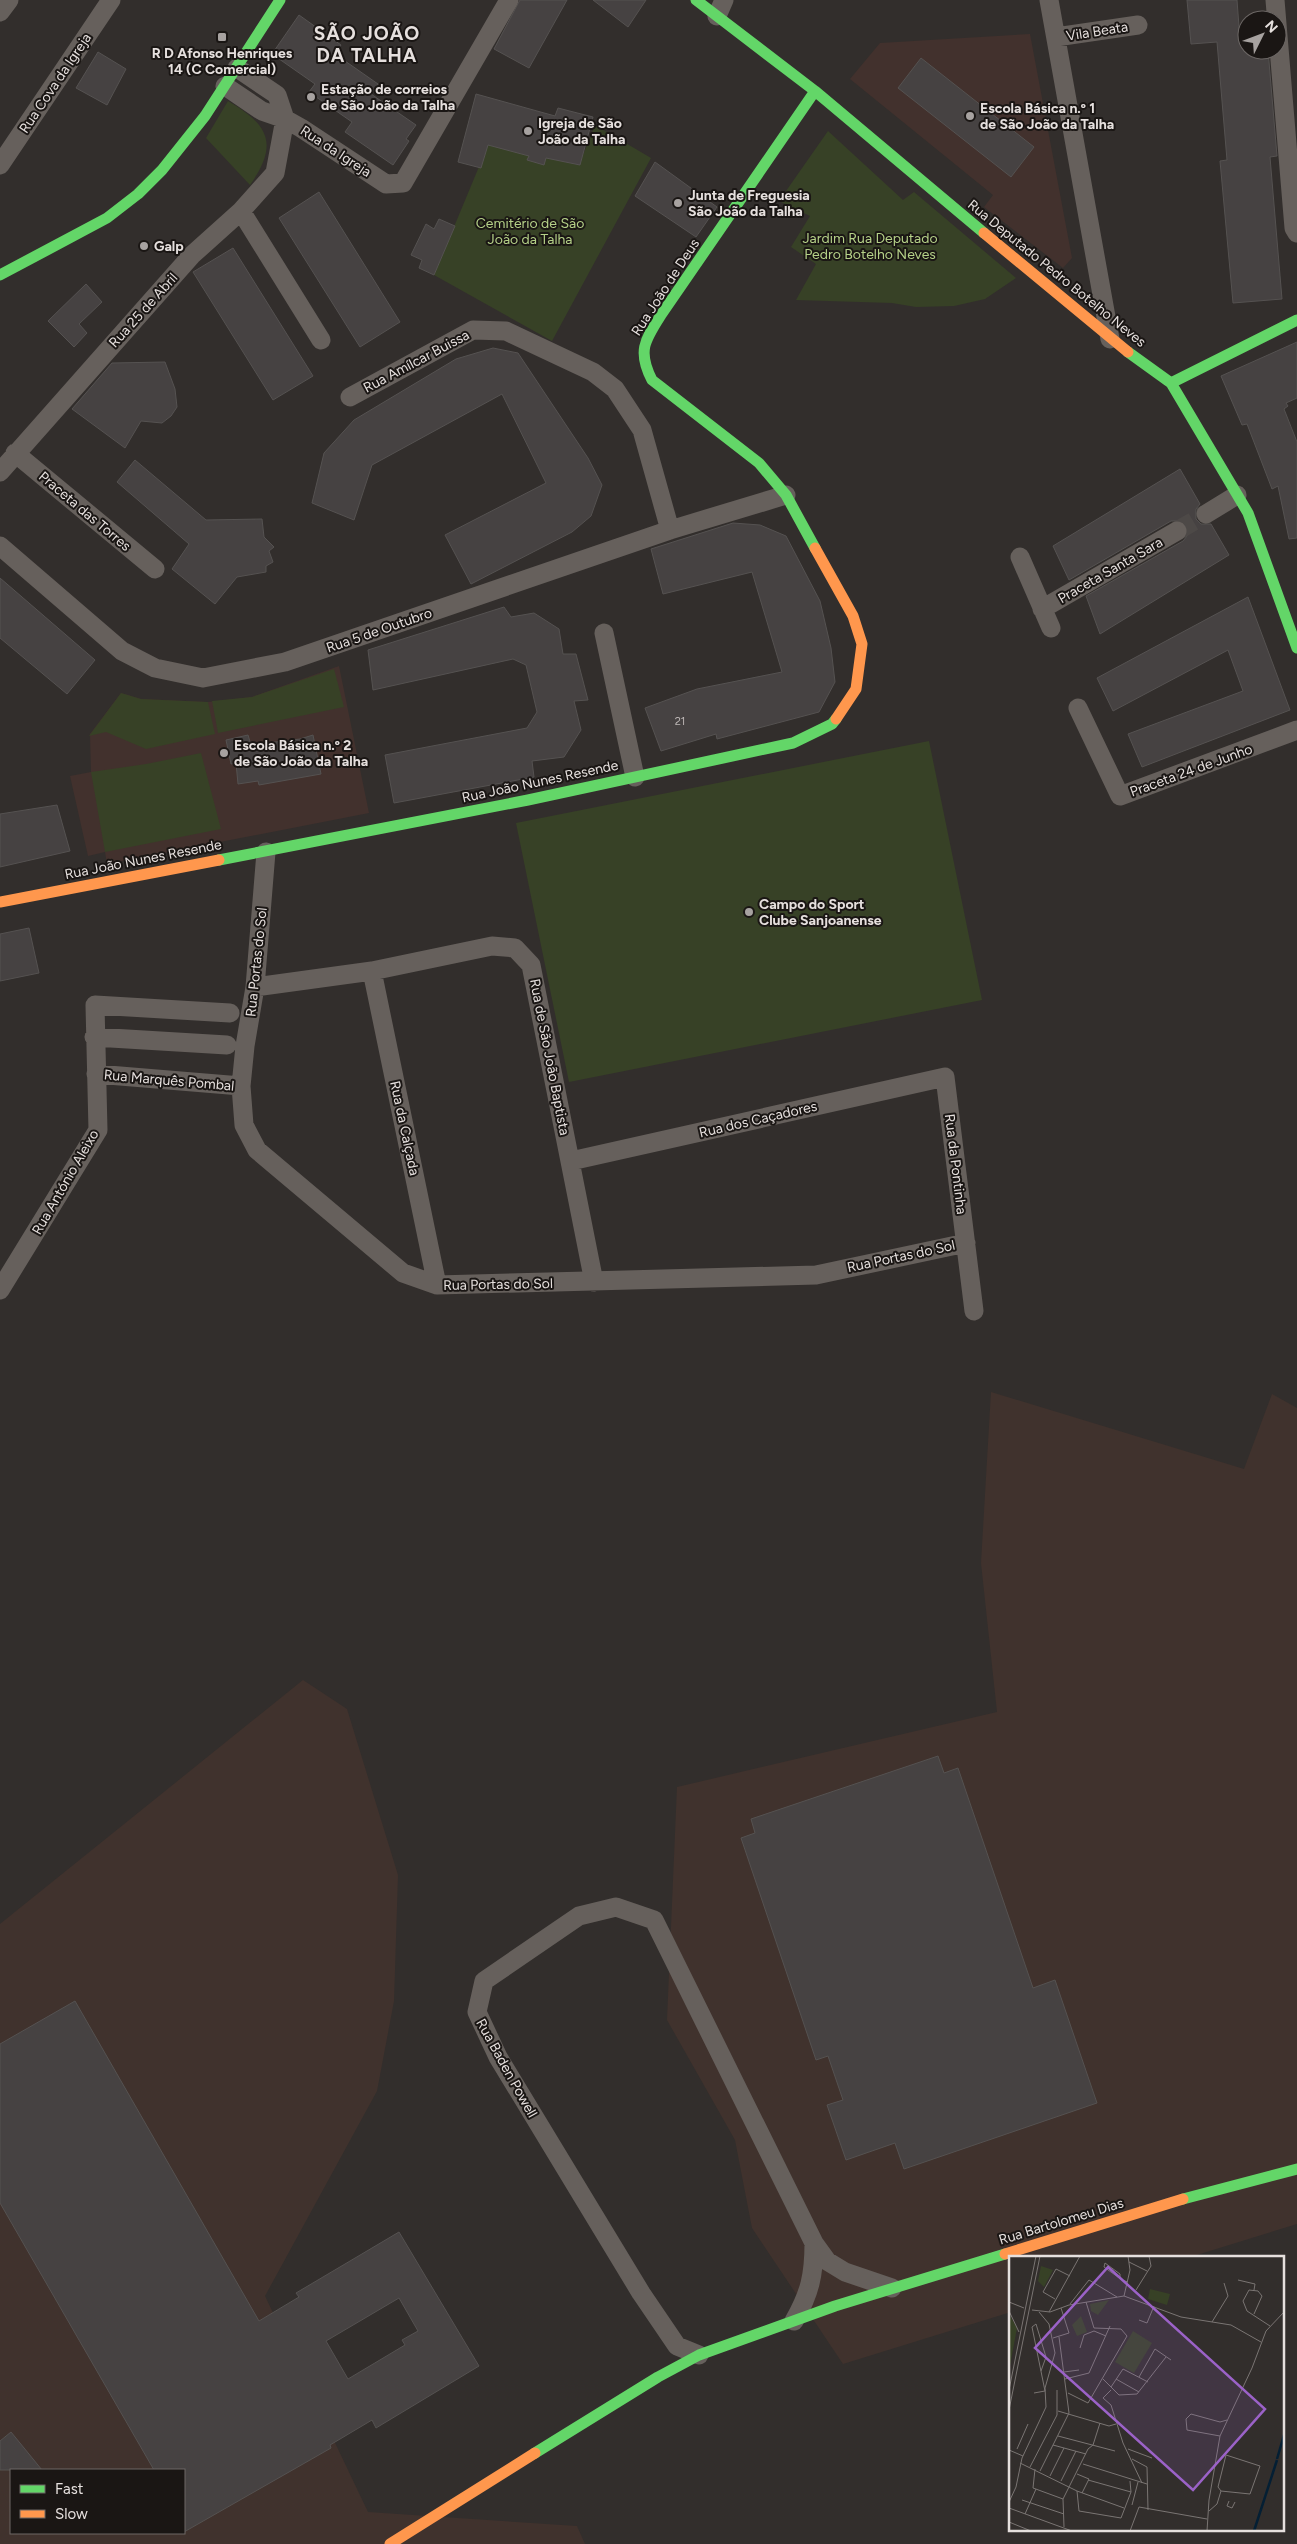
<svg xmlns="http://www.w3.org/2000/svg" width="1297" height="2544" viewBox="0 0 1297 2544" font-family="Figtree,sans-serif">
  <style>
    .built { fill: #40322d; fill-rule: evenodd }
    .education { fill: #42312d }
    .green { fill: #374126 }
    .building { fill: #464242; stroke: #555251; fill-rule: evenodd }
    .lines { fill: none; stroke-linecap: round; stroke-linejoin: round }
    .street-tunnel { stroke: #4d4947; stroke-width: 19; stroke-dasharray: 19 9; stroke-linecap: butt }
    .street { stroke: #66605c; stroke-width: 19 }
    .fast { stroke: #63d668; stroke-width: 11 }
    .slow { stroke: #ff974d; stroke-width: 11 }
    .poi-dot { fill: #a7a2a0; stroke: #1a1614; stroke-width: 2 }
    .labels { text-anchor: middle; stroke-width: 4; stroke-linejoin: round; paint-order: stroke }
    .number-label { font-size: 11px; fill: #beb8b7 }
    .street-label { font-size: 14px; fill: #e6e0de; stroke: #1a1614 }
    .poi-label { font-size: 14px; font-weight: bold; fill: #e6e0de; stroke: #1a1614; text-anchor: start }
    .park-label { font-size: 14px; fill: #b5d188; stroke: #1a1614 }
    .district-label { font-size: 19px; font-weight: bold; letter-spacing: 1px; fill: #e6e0de; stroke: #1a1614 }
    .inset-river { fill: none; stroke: #041f34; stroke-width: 2.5 }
    .inset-road { fill: none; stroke: #7a7573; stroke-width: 1 }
    .view { fill: #9b62c8; fill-opacity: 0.15; stroke: #9b62c8; stroke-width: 2.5 }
    .inset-edge { fill: none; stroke: #e6e0de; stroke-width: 2.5 }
  </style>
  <rect width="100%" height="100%" fill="#322e2c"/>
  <path class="built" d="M991,1392L1244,1469L1272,1394L1297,1408V2224L1187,2258H1011V2312L843,2364L752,2228L735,2140L667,2020L677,1787L997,1712L981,1563Z
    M303,1680L347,1709L398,1875L394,2001L377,2091L265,2296L368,2512L577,2526L585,2544H0V1924ZM11,2470H184V2533H11Z"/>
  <path class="education" d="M1030,34L1072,258L1063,268L984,207L993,195L850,79L880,43Z
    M339,666L369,813L107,864L105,852L88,856L70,776L91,772L90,734L121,693L141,699L208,702L252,697Z"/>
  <path class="green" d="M228,101C269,125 279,144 250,185L206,138Z
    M595,125L651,158L552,341L434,275L488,145L579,165Z
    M828,131L903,200L914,192L1016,278L985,299L954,306L916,307L892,303L796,300L816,264L791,247L810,216L779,201Z
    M334,669L344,707L218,733L212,701L252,697Z
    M121,693L141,699L208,702L215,734L146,749L106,732L89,736Z
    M929,741L982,1000L569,1082L516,823Z
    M201,753L221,829L105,852L91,772L146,764Z"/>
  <path class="building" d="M520,0H567L529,68L494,49Z
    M593,0H646L628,27Z
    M1187,0H1237L1240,40L1247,39V50H1268L1277,156L1270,157L1282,299L1233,303L1220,161L1227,160L1217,42L1191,44Z
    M299,15L341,45L335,54L378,84L371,94L416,125L406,139L409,141L393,165L345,132L352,122L309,92L315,84L272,54Z
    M98,52L126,69L107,105L76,88Z
    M921,58L1034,147L1011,177L898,88Z
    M476,94L555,116L558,108L593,117L580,165L546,158L544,165L527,160L529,156L488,145L481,168L458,162Z
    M655,162L717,207L696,237L635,196Z
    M319,192L400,322L360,347L279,218Z
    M439,219L455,226L434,275L419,268L422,260L411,255L426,224L434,229Z
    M233,248L313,376L273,400L193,272Z
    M86,284L102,302L79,324L87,333L74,347L48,321Z
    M1297,342V398L1286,403L1288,406L1284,409L1297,442V538L1289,539L1278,486L1272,489L1247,424L1242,425L1221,376Z
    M493,348L518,353L588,458L602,485L591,516L572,532L471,584L445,535L546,483L502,394L372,465L354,520L312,503L324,453L354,420L456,359Z
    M165,362L175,389L177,407L171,416L162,423L141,421L125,448L72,409L112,363Z
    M135,460L206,520L262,519L264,537L274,547L269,551L273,562L266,566V572L237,577L215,604L172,569L189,544L117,482Z
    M1180,469L1200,504L1196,509V519L1201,524H1211L1229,555L1100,634L1086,596L1183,541L1187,536V526L1182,521H1171L1069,580L1053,546Z
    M733,523L760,525L786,536L820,601L831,648L835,682L819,712L717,739L716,734L661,751L645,708L697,689L782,672L752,572L663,594L651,549Z
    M0,578L95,660L67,694L0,638Z
    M1248,597L1290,710L1142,767L1128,734L1243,691L1228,650L1113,711L1097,678Z
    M504,607L511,617L534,613L559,629L563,654H576L588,700L574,701L581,730L564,757L532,761L534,777L394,803L385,755L527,728L537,712L526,665L513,659L373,690L368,650Z
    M248,735L251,745L300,739L313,735L321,774L259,785L258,781L238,784L236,763L231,764L226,740Z
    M57,805L70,851L0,867V814Z
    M29,928L39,973L0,981V934Z
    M938,1756L944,1773L958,1768L1033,1988L1055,1980L1097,2103L904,2169L895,2143L846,2160L827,2105L843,2100L828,2056L816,2060L741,1838L755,1833L751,1819Z
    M75,2001L259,2321L299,2297L296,2293L399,2232L479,2366L376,2428L372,2420L330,2445L331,2448L184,2532V2470H154L0,2203V2044ZM399,2298L418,2331L402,2340L405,2345L348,2379L326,2341Z
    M11,2432L42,2470H0V2441Z"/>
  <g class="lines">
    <path class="street-tunnel" d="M1177,531L1206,514"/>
    <path class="street" d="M1049,0L1110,339
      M1275,0L1294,228L1297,233
      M0,12L9,0
      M717,16L724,0
      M1056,37L1138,25
      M225,86L262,111L285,119L301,128L386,184L403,183L509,0
      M0,165L111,0
      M241,211L321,340
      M350,397L473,330L506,331L593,372L615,389L642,430L670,530
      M15,453L155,569
      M0,472L192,255L241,211L275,173L285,119L277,95L237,68
      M1206,514L1237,495
      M0,546L122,651L155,668L203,678L285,662L670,530L786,495
      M1020,557L1051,628
      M1042,609L1177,531
      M604,633L635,777
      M1078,708L1120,796L1297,730
      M266,852L255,987L245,1046L241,1086L244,1125L257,1150L403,1273L437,1285L816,1275L966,1243
      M372,971L437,1285
      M255,987L372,971L492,946L515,948L531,965L594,1282
      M94,1037L227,1045
      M96,1074L241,1086
      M571,1161L945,1077L974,1311
      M0,1290L98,1130L95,1005L230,1013
      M794,2321C810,2293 814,2275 814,2243
      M699,2355L677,2346L641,2293L498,2057L477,2012L484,1981L579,1916L616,1907L654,1920L814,2243L827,2261L845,2272L892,2288"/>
    <path class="fast" d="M696,0L815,91L984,233
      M815,91L661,315C645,340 637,351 652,380L759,463L786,495L815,548
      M0,275L107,218L138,194L162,170L205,116L280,0
      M1128,352L1171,383L1248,513L1297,648
      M1171,383L1297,320
      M219,860L528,800L793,743L832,724L836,719
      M1183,2199L1297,2169
      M535,2453L658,2377L699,2355L835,2306L1005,2254"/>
    <path class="slow" d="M984,233L1128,352
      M815,548L853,616L862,644L856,689L836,719
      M0,902L219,860
      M1005,2254L1183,2199
      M390,2544L535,2453"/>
  </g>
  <g class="poi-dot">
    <rect x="217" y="32" width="10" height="10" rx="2.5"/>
    <circle cx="311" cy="97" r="5"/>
    <circle cx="970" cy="116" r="5"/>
    <circle cx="528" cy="131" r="5"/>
    <circle cx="678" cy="203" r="5"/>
    <circle cx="144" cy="246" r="5"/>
    <circle cx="224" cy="753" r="5"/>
    <circle cx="749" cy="912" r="5"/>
  </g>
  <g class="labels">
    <g class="number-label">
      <text x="680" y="725">21</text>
    </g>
    <g class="street-label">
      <text transform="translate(1097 31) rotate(-9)" y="5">Vila Beata</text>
      <text transform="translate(55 83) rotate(-56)" y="5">Rua Cova da Igreja</text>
      <text transform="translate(336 151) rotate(33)" y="5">Rua da Igreja</text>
      <text transform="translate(1057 273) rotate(39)" y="5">Rua Deputado Pedro Botelho Neves</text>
      <text transform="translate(665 287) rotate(-57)" y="5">Rua João de Deus</text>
      <text transform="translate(143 310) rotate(-48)" y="5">Rua 25 de Abril</text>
      <text transform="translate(416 361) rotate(-28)" y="5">Rua Amílcar Buissa</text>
      <text transform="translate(85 511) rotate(40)" y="5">Praceta das Torres</text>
      <text transform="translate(1110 570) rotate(-30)" y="5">Praceta Santa Sara</text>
      <text transform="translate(379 630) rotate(-19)" y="5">Rua 5 de Outubro</text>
      <text transform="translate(1191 770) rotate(-20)" y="5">Praceta 24 de Junho</text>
      <text transform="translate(540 781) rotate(-12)" y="5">Rua João Nunes Resende</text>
      <text transform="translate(143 859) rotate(-11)" y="5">Rua João Nunes Resende</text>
      <text transform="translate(256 962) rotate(-84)" y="5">Rua Portas do Sol</text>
      <text transform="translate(550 1057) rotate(79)" y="5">Rua de São João Baptista</text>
      <text transform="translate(169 1080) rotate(5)" y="5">Rua Marquês Pombal</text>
      <text transform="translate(758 1119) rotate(-13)" y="5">Rua dos Caçadores</text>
      <text transform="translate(405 1128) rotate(78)" y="5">Rua da Calçada</text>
      <text transform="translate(956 1164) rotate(83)" y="5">Rua da Pontinha</text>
      <text transform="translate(65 1182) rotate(-60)" y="5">Rua António Aleixo</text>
      <text transform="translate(901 1256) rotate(-12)" y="5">Rua Portas do Sol</text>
      <text transform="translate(498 1284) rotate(-1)" y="5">Rua Portas do Sol</text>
      <text transform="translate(507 2068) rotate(61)" y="5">Rua Baden Powell</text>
      <text transform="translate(1061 2221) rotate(-17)" y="5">Rua Bartolomeu Dias</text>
    </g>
    <g class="poi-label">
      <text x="222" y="58" text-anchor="middle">R D Afonso Henriques<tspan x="222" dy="16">14 (C Comercial)</tspan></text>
      <text x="321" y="94">Estação de correios<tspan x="321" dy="16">de São João da Talha</tspan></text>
      <text x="980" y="113">Escola Básica n.º 1<tspan x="980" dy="16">de São João da Talha</tspan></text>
      <text x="538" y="128">Igreja de São<tspan x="538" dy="16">João da Talha</tspan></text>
      <text x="688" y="200">Junta de Freguesia<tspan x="688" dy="16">São João da Talha</tspan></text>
      <text x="154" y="251">Galp</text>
      <text x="234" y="750">Escola Básica n.º 2<tspan x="234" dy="16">de São João da Talha</tspan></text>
      <text x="759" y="909">Campo do Sport<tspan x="759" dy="16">Clube Sanjoanense</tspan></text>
    </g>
    <g class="park-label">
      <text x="530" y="228">Cemitério de São<tspan x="530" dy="16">João da Talha</tspan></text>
      <text x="870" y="243">Jardim Rua Deputado<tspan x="870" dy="16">Pedro Botelho Neves</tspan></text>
    </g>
    <g class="district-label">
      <text x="367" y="40">SÃO JOÃO<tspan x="367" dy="22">DA TALHA</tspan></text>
    </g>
  </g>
  <g transform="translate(1009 2256)">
    <rect width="275" height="275" fill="#322e2c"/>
    <path d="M32,10L44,14L35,31L29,25ZM141,33L161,38L158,49L139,43ZM100,44L89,59L82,55L81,48ZM0,58L8,72L0,115ZM72,60L78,76L68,80L63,69ZM124,75L143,87L125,117L106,106Z" fill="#374126"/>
    <path class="inset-river" d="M268,203L275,179M245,275L268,204"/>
    <path class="inset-road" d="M120,6L138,15M111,22V18L96,7L95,11L113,24L119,26M229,24L246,28L245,34M127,34L142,10L140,0M115,40L121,14L119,0M46,43L34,36L47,13L61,20M0,46L15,52M61,48L80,24L108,41M23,54L41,56L60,49L115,40L172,61L222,69L252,86M0,55L10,76M40,56L71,0M245,58L253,40L249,35L240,34L234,45L238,55L261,70M130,64L138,67L145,50M203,66L219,40L215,27M44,82L60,77L52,52M71,92L75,79L85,75L97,80M55,116L70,114M130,121L146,93L162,104M56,123L80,117L101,70M94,123L110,139L128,138L157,101M107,123L130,136M102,131L114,113L139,126M0,134L27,0M102,134L94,142L102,149L114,187L133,227M25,137L36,135L23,71L27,68L37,101L32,115M59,137L79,147L118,80L112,73L85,72L77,46M0,154L31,0M49,155L100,170L107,168M49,180L106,195M211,180L178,174L177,163L182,158L211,166L218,164M44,189L77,198M84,189L91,167M8,193L19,168M119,193L143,202M0,194L14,200M123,203L138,211L139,254M11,207L68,235L115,252M74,208L138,228M21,211L48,159V134M26,213L24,232L54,243M31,215L60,157L50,81M68,218L80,223L73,237M41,220L55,192M79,224L122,236M52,225L67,195M68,235L70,255L112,262L122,236L121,225M13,244L55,258M220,245L218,250L223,252L226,246M0,246L7,231L13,202L37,151L36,132L46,97L40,68L30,56M123,249L129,226M0,252L63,275M200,255L208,248L212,235L209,231L217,199L251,210L241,238L212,235M16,258L27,233M0,266L22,275M55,271L54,243L79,193L84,189M121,275L130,251L198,263M198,275L200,244L211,180L243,112L257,75L275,56"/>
    <path class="view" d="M99,11L256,153L184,234L26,92Z"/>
    <rect width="275" height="275" class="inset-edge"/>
  </g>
  <rect x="10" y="2469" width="175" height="65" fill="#1a1614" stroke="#6c6765"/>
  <rect x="20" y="2485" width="25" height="8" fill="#63d668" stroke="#6c6765"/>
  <text x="55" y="2494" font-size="15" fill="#e6e0de">Fast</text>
  <rect x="20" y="2510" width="25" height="8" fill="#ff974d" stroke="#6c6765"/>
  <text x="55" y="2519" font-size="15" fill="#e6e0de">Slow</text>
  <g transform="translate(1262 35) rotate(48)"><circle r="24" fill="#1a1614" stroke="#6c6765"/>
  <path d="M0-4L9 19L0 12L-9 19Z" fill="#a7a2a0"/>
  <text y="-8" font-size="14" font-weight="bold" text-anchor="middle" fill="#e6e0de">N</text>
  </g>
</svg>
